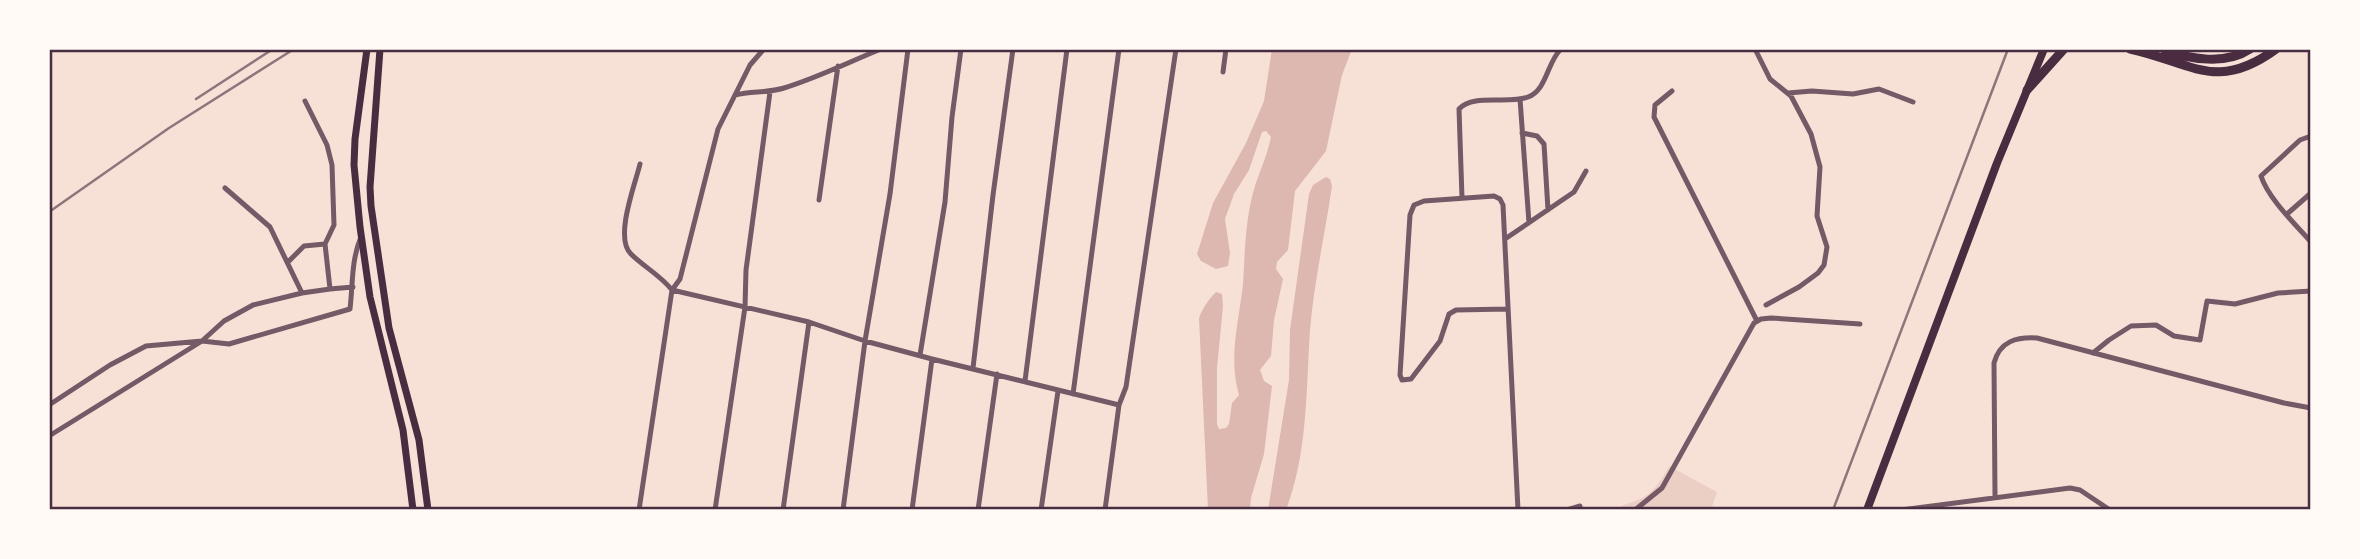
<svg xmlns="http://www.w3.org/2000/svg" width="2360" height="559" viewBox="0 0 2360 559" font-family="'Alegreya Sans',sans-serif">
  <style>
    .green { fill: #ebcfc5 }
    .water { fill: #dcb8b0 }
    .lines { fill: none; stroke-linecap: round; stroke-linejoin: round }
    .minor { stroke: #755966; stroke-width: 5 }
    .secondary { stroke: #4a2c40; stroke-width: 7 }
    .primary { stroke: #4a2c40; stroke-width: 8 }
    .motorway { stroke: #4a2c40; stroke-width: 9 }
    .rail { stroke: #8f747c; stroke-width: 2.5 }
    .neatline { fill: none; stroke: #4a2c40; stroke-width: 2.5 }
  </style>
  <rect width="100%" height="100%" fill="#f7e1d7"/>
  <path class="green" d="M1669,466L1717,492L1711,510H1617C1624,503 1629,504 1638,500C1653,494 1662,480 1669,466Z"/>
  <path class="water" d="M1272,49H1352L1342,75L1326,151L1295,191L1288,250L1277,262L1276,269L1283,279L1274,320L1271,356L1260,370L1264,381L1272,386L1264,454L1251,498L1250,510H1208L1199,318C1203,308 1208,300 1216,292L1222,294L1223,306L1217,368V424L1219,429L1226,428L1229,424L1232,403L1239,395C1228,358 1239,321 1243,284C1245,253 1245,223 1253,193C1258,174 1267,157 1271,137L1266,131L1262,132L1249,170L1234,194L1225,219L1230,253L1228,266L1216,269L1201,261L1197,254L1213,203L1246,143L1264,101Z
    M1326,177L1330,179L1332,186C1325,234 1314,282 1310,330C1306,390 1308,452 1286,510H1268L1289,380L1290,330L1309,194L1313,185Z"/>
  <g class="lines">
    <path class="minor" d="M1755,49L1770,79L1791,96L1811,134L1820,167L1817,216L1827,247L1824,265L1818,273L1799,287L1766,305
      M1223,72L1226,49
      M1672,91L1655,105L1654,117L1757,321
      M1788,93L1812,91L1853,94L1879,89L1913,102
      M735,95C752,91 767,93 784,88C817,78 849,62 881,49
      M1520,99L1529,223
      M305,101L327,145L332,165L334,225L325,244L330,289L353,287
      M1522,133L1537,136L1544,144L1548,210
      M2311,136L2300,140L2261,176C2268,198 2295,224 2311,242
      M640,164C635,185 614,238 631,254C644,267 660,275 672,290L809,322L865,341L932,359L1119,405
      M225,188L270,227L302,293L330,289
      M1462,198L1459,109C1473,93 1509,105 1528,97C1547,90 1547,62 1561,49
      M819,200L838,66
      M2287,214L2311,193
      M1505,239L1574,192L1586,171
      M288,262L304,246L325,244
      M1508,309L1456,310L1449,314L1440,341L1411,379L1402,380L1400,375L1410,215L1414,205L1424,201L1494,196L1500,199L1503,205L1518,510
      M2093,353L2109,340L2131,326L2156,325L2174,336L2200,340L2207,301L2235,304L2278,293L2311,291
      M920,355L945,202L952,117L961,49
      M973,368L993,195L1013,49
      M1025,381L1067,49
      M1073,394L1119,49
      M49,405L110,365L146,346L202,341L224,321L253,305L302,293
      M49,436L202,341L229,344L350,309C353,284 351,261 361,237
      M1995,497L1994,363C2000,341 2016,337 2037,338L2284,403L2311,408
      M639,510L672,290L680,279L718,129L750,65L764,49
      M715,510L745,307L746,270L770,92
      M783,510L809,322
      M843,510L865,341L890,194L908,49
      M912,510L932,359
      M978,510L997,374
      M1041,510L1058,391
      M1105,510L1119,405L1126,387L1176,49
      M1567,510L1580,506
      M1635,510L1662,488L1754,323L1761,319L1771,318L1860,324
      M1901,510L2070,488L2080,490L2110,510"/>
    <path class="secondary" d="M367,49L355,139L354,165L360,227L370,297L403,430L413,510
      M380,49L370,187L371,206L389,328L419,440L428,510"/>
    <path class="primary" d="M1867,510L1997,163L2044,49"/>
    <path class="motorway" d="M2130,49C2191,62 2216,93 2276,49
      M2164,49C2190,60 2226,65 2250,49
      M2027,90L2064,49"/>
    <path class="rail" d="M196,99L273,49
      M49,212L169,128L294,49
      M1833,510L2008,49"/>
  </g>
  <rect width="2360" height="559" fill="none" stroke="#fffaf5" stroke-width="102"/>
  <rect x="51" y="51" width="2258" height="457" class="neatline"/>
</svg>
